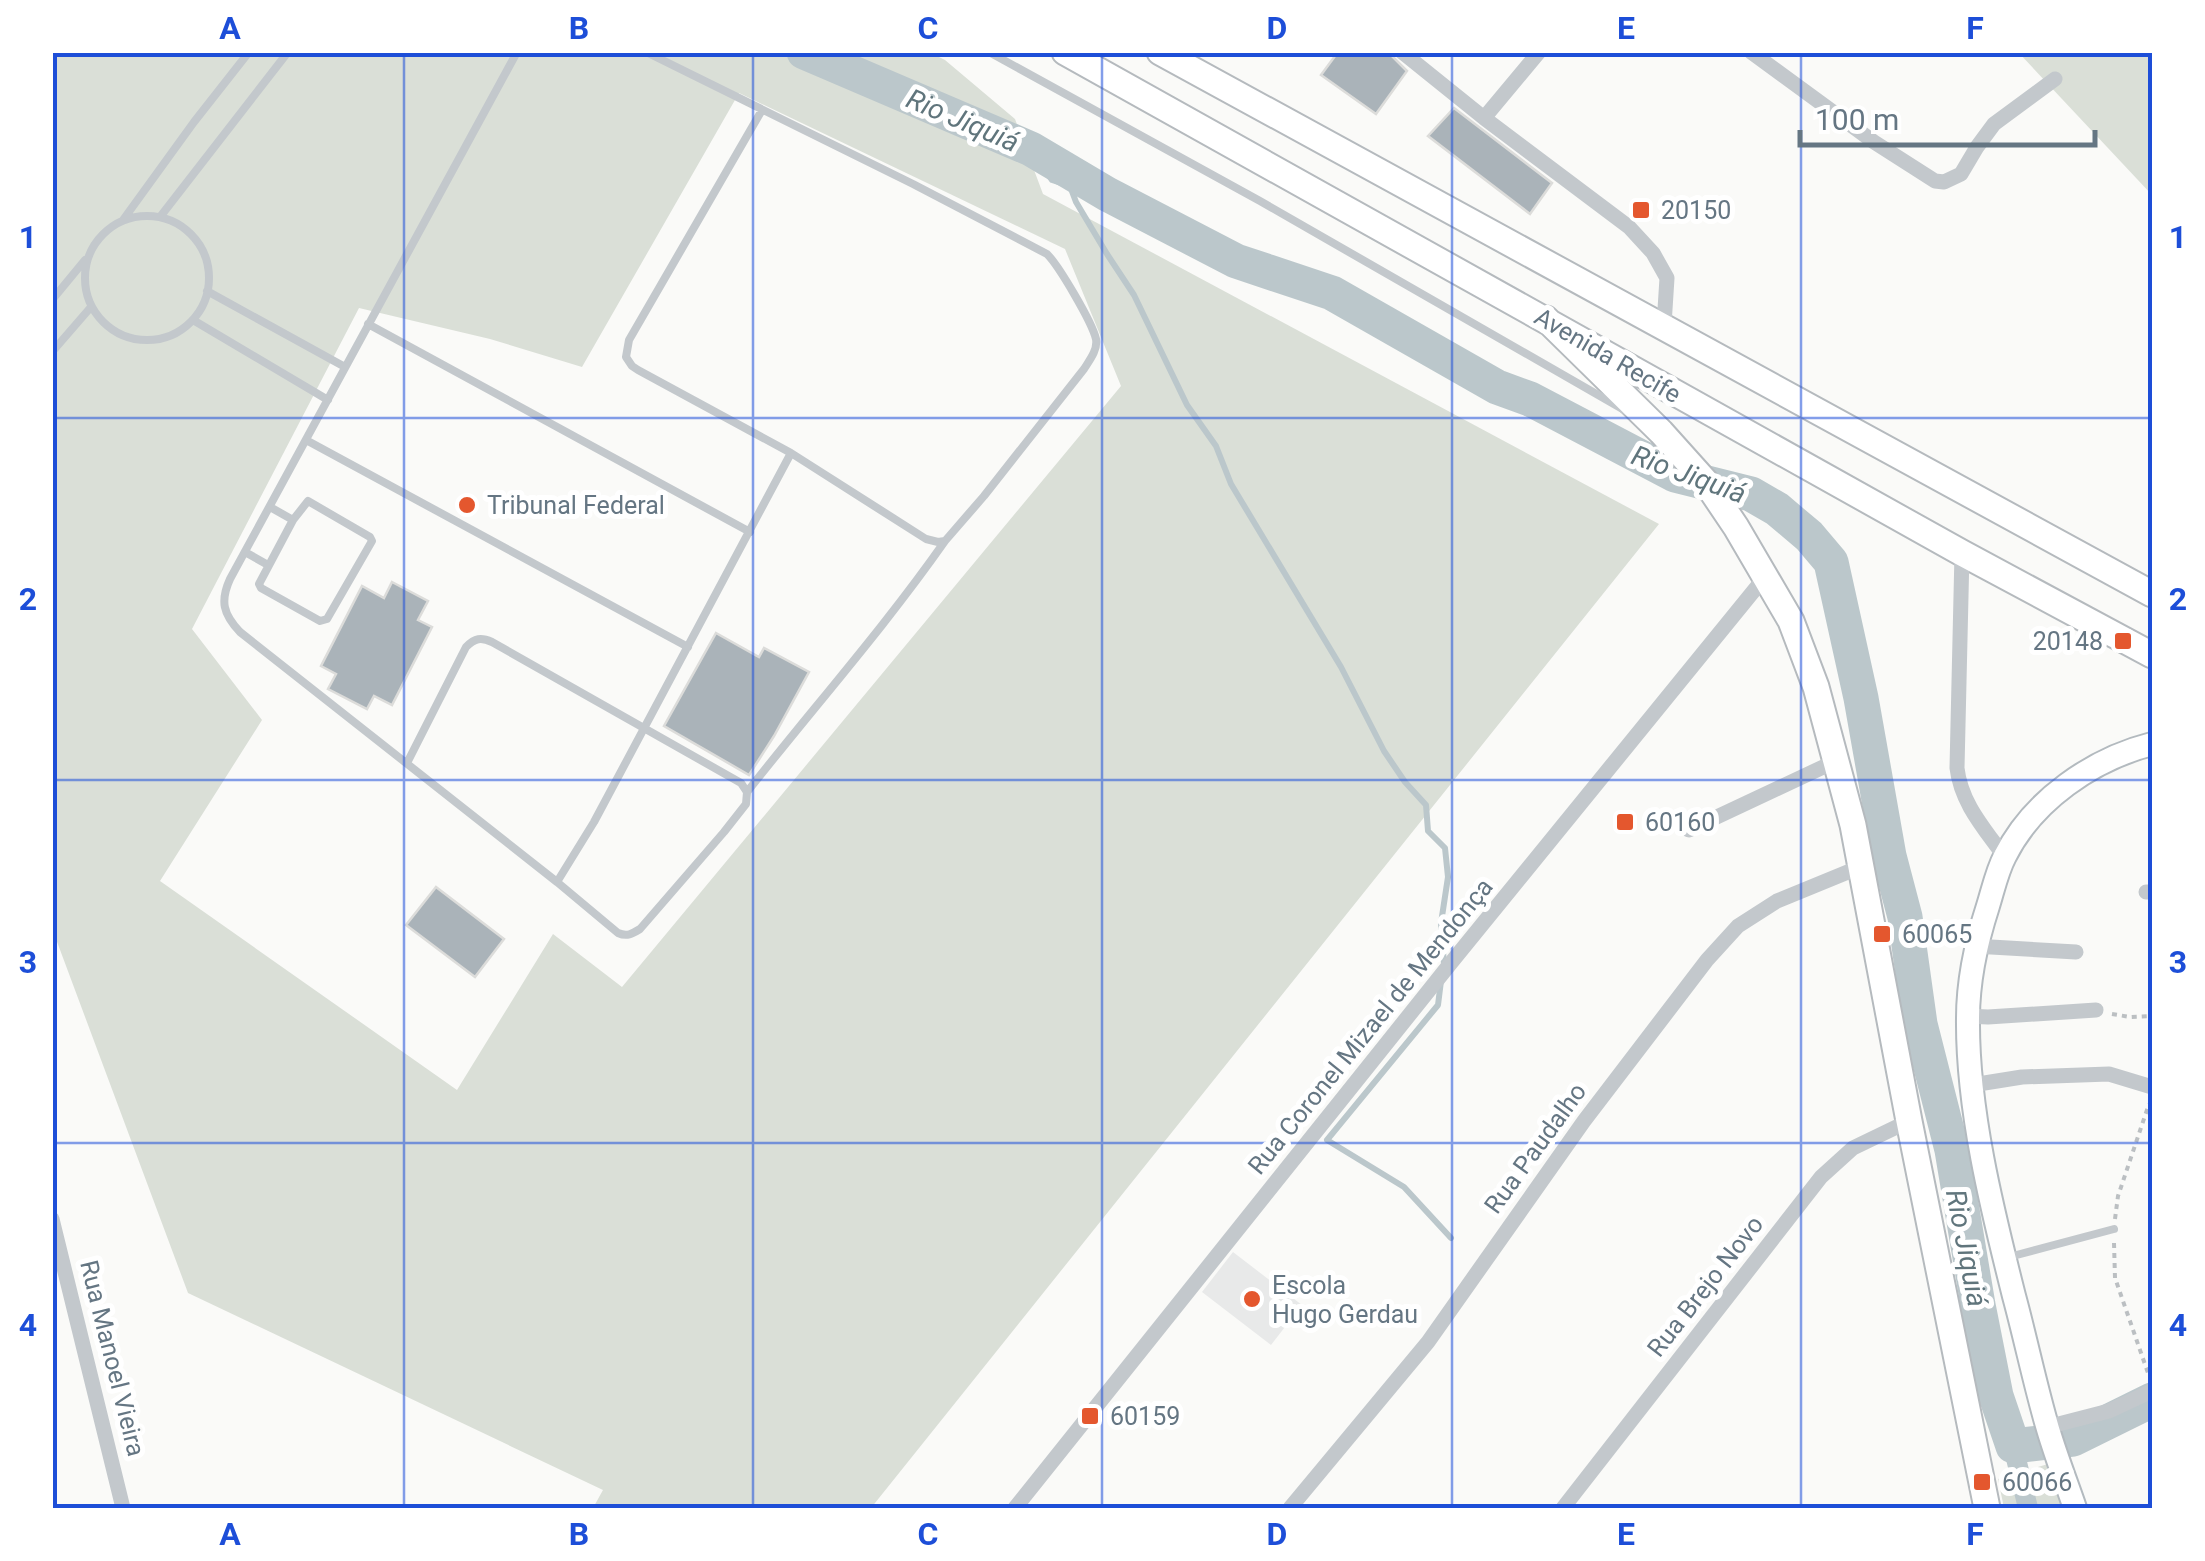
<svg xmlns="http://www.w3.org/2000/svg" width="2205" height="1561" viewBox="0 0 2205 1561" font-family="Roboto,sans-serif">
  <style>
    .built { fill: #e8e9e9 }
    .green { fill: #dadfd7; fill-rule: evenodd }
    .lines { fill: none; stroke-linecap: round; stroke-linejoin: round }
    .stream { stroke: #bbc7cb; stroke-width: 6 }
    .canal { stroke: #bbc7cb; stroke-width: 20 }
    .river { stroke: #bbc7cb; stroke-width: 35 }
    .building { fill: #aab3b9; stroke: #dcdcda; stroke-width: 2.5 }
    .secondary-casing { stroke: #b3babf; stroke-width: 26 }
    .primary-casing { stroke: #b5babe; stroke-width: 29 }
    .path { stroke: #bbbfc2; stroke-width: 4; stroke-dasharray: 5 5; stroke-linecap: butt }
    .lane { stroke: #c3c8cc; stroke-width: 8 }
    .street { stroke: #c3c8cc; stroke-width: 15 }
    .secondary { stroke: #fff; stroke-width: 22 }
    .primary { stroke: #fff; stroke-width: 25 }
    .grid { fill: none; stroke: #1d4ed8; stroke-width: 2.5; stroke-opacity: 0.55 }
    .poi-dot { fill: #e4572e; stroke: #fff; stroke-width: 4 }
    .labels { text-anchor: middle; stroke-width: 10; stroke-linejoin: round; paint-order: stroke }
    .poi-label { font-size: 25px; fill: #657683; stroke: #fff; text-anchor: start }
    .street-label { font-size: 25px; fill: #657683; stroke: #fff }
    .water-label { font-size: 28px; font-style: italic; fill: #60757c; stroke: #fff }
    .neatline { fill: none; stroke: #1d4ed8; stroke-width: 4 }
    .grid-label { font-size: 32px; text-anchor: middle; font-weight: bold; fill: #1d4ed8 }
  </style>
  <rect width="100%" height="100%" fill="#fafaf8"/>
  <path class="built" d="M1233,1252L1302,1305L1271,1345L1202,1292Z"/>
  <path class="green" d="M52,53H931L945,60L1015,119L1043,194L1659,524L871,1508H593L603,1490L188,1293L53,931ZM739,93L1065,249L1121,386L622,987L553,934L457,1090L160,881L262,720L192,629L359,308L490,339L582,367Z
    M2019,53H2152V195Z
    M2058,1461L2072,1508H2004L1998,1479Z"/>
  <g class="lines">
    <path class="stream" d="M1031,149L1052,180L1070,186L1076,202L1107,254L1134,295L1187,405L1216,446L1231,484L1341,667L1384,751L1405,782L1426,805L1428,831L1445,848L1448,877L1441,923L1444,964
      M1441,981L1438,1005L1327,1140L1404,1187L1451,1238"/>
    <path class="canal" d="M2013,1446L2028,1508"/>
    <path class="river" d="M804,52L1031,149L1107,194L1236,261L1332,293L1497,387L1530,399L1675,475L1751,494L1777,509L1809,536L1831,562L1861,698L1889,856L1905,917L1920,1024L1952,1150L1978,1305L1996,1396L2013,1446L2073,1439L2152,1400"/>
  </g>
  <path class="building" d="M1338,52H1388L1407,71L1376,114L1321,75Z
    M1454,108L1552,183L1530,214L1428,136Z
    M392,582L428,601L418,620L432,627L392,705L374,696L367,709L328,689L336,674L321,666L362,586L384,598Z
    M716,633L759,657L764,648L809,672L774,736L749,775L664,726Z
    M436,887L504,939L475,977L406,925Z"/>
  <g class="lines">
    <g class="secondary-casing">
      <path id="secondary" d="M2075,1508C2066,1482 2056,1456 2048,1429C2035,1385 2026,1340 2014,1296C1992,1209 1967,1109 1968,1018C1968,980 1976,943 1988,906C1993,890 1997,871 2005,856C2033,800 2093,759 2152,744"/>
    </g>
    <g class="primary-casing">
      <path id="primary" d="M1065,52L1962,553L2152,655
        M1160,52L2152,594
        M1546,319L1661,432L1705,481L1736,527L1791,621L1816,687L1853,825L1909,1121L1987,1508"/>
    </g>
    <path class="path" d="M2112,1014L2130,1017L2152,1016
      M2115,1219L2118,1196L2149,1104
      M2114,1243L2115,1278L2148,1373"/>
    <path class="lane" d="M517,52L230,579C220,601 223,614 240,632L557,882L594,822L791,453
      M646,52L913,184L1047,254C1059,266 1092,322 1096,339C1098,350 1089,361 1084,369L984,496L945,541L938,542L926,539L791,453L638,370L632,366L626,357L629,340L762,110
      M989,52L1260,201L1626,411
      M85 278a62 62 0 1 1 124 0a62 62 0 1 1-124 0Z
      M160,217L288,52
      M123,220L194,122L249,52
      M207,291L345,367
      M52,300L85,260
      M193,320L328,400
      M368,324L750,532
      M52,352L91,307
      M306,440L688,647
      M308,501L370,537L372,541L327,619L320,621L261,588L259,584L293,520Z
      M270,507L293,520
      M245,552L268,565
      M407,763L466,647C475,638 481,637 492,642L741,783L747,792L746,804L724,832L640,929C632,934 627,937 618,933L557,882
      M747,792C813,708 884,628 945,541
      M2009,1257L2114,1229"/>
    <path class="street" d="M1402,52L1484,118L1629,227L1653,253L1667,278L1664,325
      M1751,52L1874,142L1935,181L1944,182L1961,174L1977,147L1994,124L2055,79
      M1484,118L1539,52
      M1962,553L1957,768C1961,803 1984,828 2004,856
      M1689,830L1836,761
      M2146,892H2152
      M1974,946L2076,952
      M1967,1016L1988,1017L2096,1010
      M1972,1085L2022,1077L2109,1074L2152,1087
      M52,1219L123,1508
      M2047,1427L2109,1411L2152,1391
      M1015,1508L1450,964L1765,577
      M1290,1508L1428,1342L1584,1121L1707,960L1738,926L1777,901L1860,867
      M1563,1508L1821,1177L1853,1148L1909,1121"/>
    <use href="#secondary" class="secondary"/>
    <use href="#primary" class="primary"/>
  </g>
  <path class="grid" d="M404,52V1508M753,52V1508M1102,52V1508M1452,52V1508M1801,52V1508M52,418H2152M52,780H2152M52,1143H2152"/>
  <g class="poi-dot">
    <rect x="1631" y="200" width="20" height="20" rx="5"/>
    <circle cx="467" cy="505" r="10"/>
    <rect x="2113" y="631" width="20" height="20" rx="5"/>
    <rect x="1615" y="812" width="20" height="20" rx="5"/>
    <rect x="1872" y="924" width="20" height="20" rx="5"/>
    <circle cx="1252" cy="1299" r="10"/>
    <rect x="1080" y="1406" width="20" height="20" rx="5"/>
    <rect x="1972" y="1472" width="20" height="20" rx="5"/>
  </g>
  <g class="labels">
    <g class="poi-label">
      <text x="1661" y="219">20150</text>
      <text x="487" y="514">Tribunal Federal</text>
      <text x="2103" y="650" text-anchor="end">20148</text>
      <text x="1645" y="831">60160</text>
      <text x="1902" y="943">60065</text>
      <text x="1272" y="1294">Escola<tspan x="1272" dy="29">Hugo Gerdau</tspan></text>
      <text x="1110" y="1425">60159</text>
      <text x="2002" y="1491">60066</text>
    </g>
    <g class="street-label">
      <text transform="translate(1608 355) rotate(30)" y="9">Avenida Recife</text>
      <text transform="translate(1370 1026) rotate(-51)" y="9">Rua Coronel Mizael de Mendonça</text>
      <text transform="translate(1535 1148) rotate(-54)" y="9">Rua Paudalho</text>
      <text transform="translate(1705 1286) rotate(-52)" y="9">Rua Brejo Novo</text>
      <text transform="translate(113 1358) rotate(76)" y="9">Rua Manoel Vieira</text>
    </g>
    <g class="water-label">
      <text transform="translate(963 120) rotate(23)" y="10">Rio Jiquiá</text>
      <text transform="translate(1689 474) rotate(20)" y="10">Rio Jiquiá</text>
      <text transform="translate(1967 1248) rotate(79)" y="10">Rio Jiquiá</text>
    </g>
  </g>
  <rect width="2205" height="1561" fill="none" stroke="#ffffff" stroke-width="110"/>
  <path d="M1800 130v15h295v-15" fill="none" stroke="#657683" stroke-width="5"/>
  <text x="1815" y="130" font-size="30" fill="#657683" stroke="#ffffff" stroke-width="8" paint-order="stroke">100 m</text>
  <rect x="55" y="55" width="2095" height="1451" class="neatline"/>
  <g class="grid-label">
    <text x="230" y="39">A</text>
    <text x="579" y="39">B</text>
    <text x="928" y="39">C</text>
    <text x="1277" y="39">D</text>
    <text x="1626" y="39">E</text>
    <text x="1975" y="39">F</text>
    <text x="28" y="248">1</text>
    <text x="2178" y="248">1</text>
    <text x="28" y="610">2</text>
    <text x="2178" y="610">2</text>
    <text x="28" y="973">3</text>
    <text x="2178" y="973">3</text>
    <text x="28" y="1336">4</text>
    <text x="2178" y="1336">4</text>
    <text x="230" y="1545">A</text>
    <text x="579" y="1545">B</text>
    <text x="928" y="1545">C</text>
    <text x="1277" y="1545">D</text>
    <text x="1626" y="1545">E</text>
    <text x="1975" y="1545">F</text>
  </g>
</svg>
